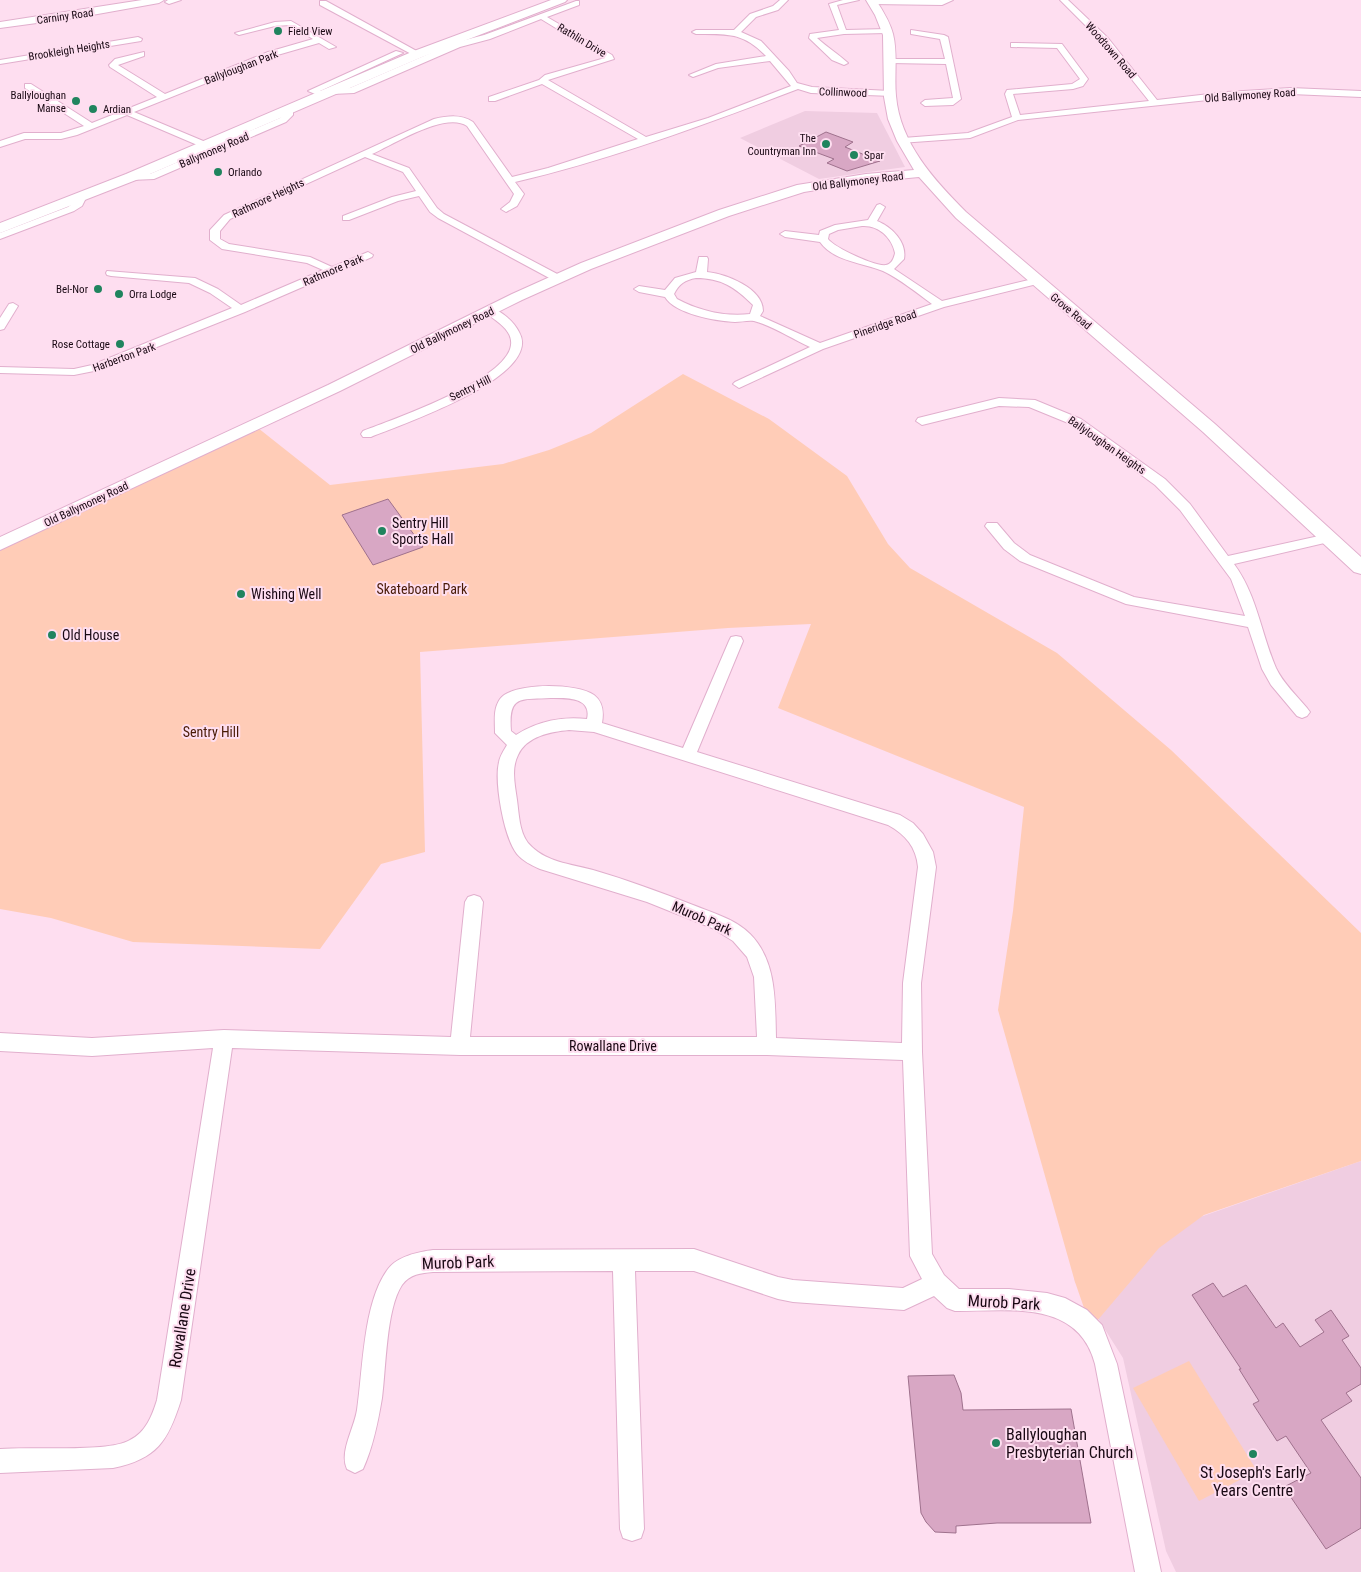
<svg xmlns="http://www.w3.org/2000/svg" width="1361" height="1572" font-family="'Roboto Condensed',sans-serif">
	<rect width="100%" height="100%" fill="#fedef0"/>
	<g fill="#f0cde1">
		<path d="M 805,111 L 877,113 L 905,167 L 819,179 L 740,138 Z"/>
		<path d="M 1361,1161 L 1361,1572 L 1176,1572 L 1166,1551 L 1123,1358 L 1075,1282 L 1071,1262 Z"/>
	</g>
	<g fill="#ffccb7">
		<path d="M 683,374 L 769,419 L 847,476 L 888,544 L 910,568 L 1057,653 L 1171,750 L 1361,933 L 1361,1161 L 1204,1215 L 1159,1248 L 1091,1328 L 1075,1282 L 998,1010 L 1013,911 L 1024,807 L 778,708 L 811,624 L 728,628 L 420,652 L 425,852 L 381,864 L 320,949 L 133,942 L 51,918 L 0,909 L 0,547 L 258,428 L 330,485 L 503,464 L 549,450 L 591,433 Z"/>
		<path d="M 1189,1361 L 1257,1471 L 1199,1501 L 1133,1388 Z"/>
	</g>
	<g fill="#d8a7c4" stroke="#9f718d">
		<path d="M 826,132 L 853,142 L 845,147 L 880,161 L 847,171 L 827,163 L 834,159 L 799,146 Z"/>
		<path d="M 388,499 L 423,547 L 373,565 L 342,515 Z"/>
		<path d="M 1213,1283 L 1223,1297 L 1246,1285 L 1276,1328 L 1283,1323 L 1300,1347 L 1324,1332 L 1315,1320 L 1331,1310 L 1349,1336 L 1342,1340 L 1361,1368 L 1361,1384 L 1346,1393 L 1352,1401 L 1321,1420 L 1361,1478 L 1361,1528 L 1326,1549 L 1284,1487 L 1311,1473 L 1286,1436 L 1277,1441 L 1253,1404 L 1259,1401 L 1239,1369 L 1241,1369 L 1192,1295 Z"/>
		<path d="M 954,1375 L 961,1393 L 963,1410 L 1071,1409 L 1091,1523 L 997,1523 L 956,1526 L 956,1533 L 935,1532 L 926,1522 L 921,1513 L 908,1376 Z"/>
	</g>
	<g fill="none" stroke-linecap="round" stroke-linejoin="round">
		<defs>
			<g id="street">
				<path d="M 168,0 L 181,0 L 169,4 L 165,2 Z"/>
				<path d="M 780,0 L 788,0 L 778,10 L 756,17 L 741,32 L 761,41 L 789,71 L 797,83 L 812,87 L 890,91 L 893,92 L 893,96 L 811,93 L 798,89 C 706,124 612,159 515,182 L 524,194 L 517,206 L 506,212 L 501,209 L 510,202 L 514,194 L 467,126 C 446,111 394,144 372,154 L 409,168 L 437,208 L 444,214 L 561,276 L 562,278 L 561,280 L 553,280 L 438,218 L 430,212 L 419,196 L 398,201 L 349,220 L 343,220 L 343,216 L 392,197 L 416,191 L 403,172 L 365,157 L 230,219 L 220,231 L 220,239 L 229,244 L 310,257 L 332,267 L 368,252 L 373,255 L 372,257 L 245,312 L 99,370 L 74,375 L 0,373 L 0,367 L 74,369 L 92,365 L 232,308 L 210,293 L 189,283 L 111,276 L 107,275 L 106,273 L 107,271 L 195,278 L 218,289 L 241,305 L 323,270 L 307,263 L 222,249 L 210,240 L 210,230 L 224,215 L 434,119 C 448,116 461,114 473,122 L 512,177 L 548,168 L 638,139 L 542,84 L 495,101 L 489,101 L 489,97 L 539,80 L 545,75 L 605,58 L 541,19 L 490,39 L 460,47 L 354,93 L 332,94 L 329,93 L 329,89 L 350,88 L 454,43 L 484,35 L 576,1 L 579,1 L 579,5 L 547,17 L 612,55 L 614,59 L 548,80 L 646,137 L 708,118 L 791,86 L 770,61 L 718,68 L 693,77 L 689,75 L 716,64 L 766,56 C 743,32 727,34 696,34 L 692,32 L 696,30 L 734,30 L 750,14 L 773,6 Z"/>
				<path d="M 843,0 L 859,0 L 837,5 L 846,30 L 887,29 L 891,31 L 887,33 L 844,34 L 817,38 C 827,47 838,54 848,63 L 844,65 L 832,60 L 809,38 L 810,34 L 839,30 L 829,4 Z"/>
				<path d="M 871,0 L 953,0 L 942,5 L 872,4 L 868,2 Z"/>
				<path d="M 1060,0 L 1068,0 L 1108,38 L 1157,100 L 1227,92 L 1291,88 L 1361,91 L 1361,97 L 1291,94 L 1227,98 L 1018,120 L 970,138 L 900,143 L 898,141 L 903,138 L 968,133 L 1012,117 L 1005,94 L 1007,90 L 1072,84 L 1080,79 L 1057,48 L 1011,47 L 1011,43 L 1014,43 L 1062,44 L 1088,79 L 1083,86 L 1073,89 L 1013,94 L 1020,115 L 1149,101 L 1102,42 Z"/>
				<path d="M 320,1 L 326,1 L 422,54 L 415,56 L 320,5 Z"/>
				<path d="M 291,21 L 336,47 L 329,49 L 319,43 L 274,56 L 134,112 L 208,143 L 208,147 L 202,147 L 127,115 L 77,135 L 61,139 L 25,139 L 0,147 L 0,141 L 24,133 L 61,133 L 84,126 L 25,88 L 25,84 L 31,84 L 92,123 L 157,97 L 110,67 L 109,65 L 115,59 L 144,52 L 144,56 L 118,65 L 165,94 L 268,52 L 313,39 L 290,25 L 275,26 L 239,35 L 235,33 L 275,22 Z"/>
				<path d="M 911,30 L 944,35 L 948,37 L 961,99 L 953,105 L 925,106 L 921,103 L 925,100 L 953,98 L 946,64 L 890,63 L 886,61 L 890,59 L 945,59 L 940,39 L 911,34 Z"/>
				<path d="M 138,37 L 142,39 L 141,41 L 0,64 L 0,60 Z"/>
				<path d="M 396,51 L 403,53 L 320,91 L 326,92 L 326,96 L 320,96 L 308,91 Z"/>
				<path d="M 289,106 L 293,109 L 293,115 L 286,122 L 154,179 L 131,180 L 126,177 L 131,174 L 150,174 L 280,118 L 285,114 L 286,107 Z"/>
				<path d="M 82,193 L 87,196 L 82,206 L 74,211 L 0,239 L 0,233 L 68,207 L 75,202 L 79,194 Z"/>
				<path d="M 880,204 L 885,207 L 877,221 C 892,227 907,242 904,259 L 894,269 L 942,301 L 1037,278 L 1042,281 L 1041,283 L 944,307 L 823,349 L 739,388 L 733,384 L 735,382 L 810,347 C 792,339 773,326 754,321 C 748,320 741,322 735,322 C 716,321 675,314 665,297 L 639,292 L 634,289 L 639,286 L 665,290 L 675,278 L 696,272 L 699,257 L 707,257 L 708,259 L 707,272 C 726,274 763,288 763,311 L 760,316 L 820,343 L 932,304 C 917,293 900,279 883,271 C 863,263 833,261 820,242 L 785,237 L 780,234 L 785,231 L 819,235 L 820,231 L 835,225 L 868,220 L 877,205 ZM 862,226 C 879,225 892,238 895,253 C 894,258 892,264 886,265 C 875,267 834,247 828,239 L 829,234 L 838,230 ZM 696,278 C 721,278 735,287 753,305 L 750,314 C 726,317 699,311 677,299 L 674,294 C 679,284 685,280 696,278 Z"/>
				<path d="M 13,303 L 18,306 L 4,329 L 0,330 L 0,318 L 9,304 Z"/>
				<path d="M 490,308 C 501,310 514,322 519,332 C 545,376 400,425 371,437 L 363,437 L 361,434 L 363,431 C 394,419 507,380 511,345 C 513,330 496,321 486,313 L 485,311 L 486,309 Z"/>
				<path d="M 999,398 L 1035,400 L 1081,419 L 1165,479 L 1190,504 L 1228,556 L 1328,534 L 1333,535 L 1335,538 L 1333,541 L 1234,564 C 1257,595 1261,633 1276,668 C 1283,683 1297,696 1307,708 L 1310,712 L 1307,716 L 1302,718 L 1297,716 L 1271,685 L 1262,669 L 1248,627 L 1126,604 L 1020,561 L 1004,549 L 985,526 L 987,523 L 997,523 L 1014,543 L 1030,555 L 1134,597 L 1245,616 L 1231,579 L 1180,510 L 1155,485 L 1073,425 L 1029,407 L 999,406 L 922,425 L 916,421 L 918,418 Z"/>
				<path d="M 736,636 L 741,637 L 743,641 L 697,752 L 900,815 L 913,823 L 923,834 L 933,852 L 936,867 L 921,983 L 922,1052 L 932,1254 L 944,1275 L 959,1289 L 1009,1289 L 1047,1293 L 1065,1298 L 1087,1310 L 1102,1325 L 1117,1364 L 1161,1572 L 1135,1572 L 1095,1364 C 1078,1299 1008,1311 955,1311 L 947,1308 L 934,1296 L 904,1310 L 793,1302 L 778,1299 L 694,1271 L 635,1271 L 644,1529 L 641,1538 L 632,1541 L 623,1538 L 620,1529 L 613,1271 L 433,1272 C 421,1273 410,1274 402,1285 C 386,1309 386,1369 382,1398 C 378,1422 373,1447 363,1469 L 355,1473 L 347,1469 C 339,1452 354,1429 357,1410 C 363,1370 363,1302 388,1269 C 398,1256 418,1252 433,1250 L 694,1249 L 778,1277 L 793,1280 L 903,1288 L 922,1279 L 910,1256 L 903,1060 L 767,1055 L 460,1055 L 232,1048 L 181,1400 C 168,1441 157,1459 113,1468 L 0,1473 L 0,1449 C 30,1446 108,1453 130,1440 C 146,1432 152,1416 157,1400 L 213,1048 L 92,1056 L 0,1051 L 0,1033 L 92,1038 L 224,1030 L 451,1037 L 465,902 L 468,897 L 474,895 L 480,897 L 483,902 L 470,1037 L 757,1037 L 754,977 L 747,957 L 733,941 L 712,928 L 647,902 L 540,869 C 531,865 523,861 517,854 C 504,838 494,782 499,762 C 500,756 504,750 507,745 L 495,733 C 495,721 493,709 500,699 C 513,682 577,683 594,695 C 603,702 604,712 602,723 L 683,748 L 729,641 L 731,637 ZM 551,698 C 567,698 592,697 587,719 C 563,716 537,721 516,735 L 511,731 C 508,694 521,700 551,698 ZM 569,730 L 594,732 L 888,825 C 906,835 916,847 918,867 L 903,983 L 902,1043 L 776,1038 C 775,1002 777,961 750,934 C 735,919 713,913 693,905 C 660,892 627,880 593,870 C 571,864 544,862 528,843 C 519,831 519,814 517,800 C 515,785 511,769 518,755 C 527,736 550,732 569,730 Z"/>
			</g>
			<g id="secondary">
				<path d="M 142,0 L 164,0 L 159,3 L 81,17 L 0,28 L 0,22 Z"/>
				<path d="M 866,0 L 876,0 C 883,11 890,22 893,34 C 898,54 894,76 896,96 C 900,143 934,180 966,212 L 1215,424 L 1361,557 L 1361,574 L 1354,572 L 1203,432 L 956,218 L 919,177 L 866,182 L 804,192 L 729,216 L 591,269 L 522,300 L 340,391 L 0,550 L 0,537 L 328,385 L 512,294 L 581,263 L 719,210 L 797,185 L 866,174 L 914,170 L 897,141 L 888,119 L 884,97 L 883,35 L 875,15 Z"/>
			</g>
			<path id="primary" d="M 551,0 L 567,0 L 565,2 L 422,57 L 136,180 L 0,233 L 0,223 L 126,174 L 414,51 Z"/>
		</defs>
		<use href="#street" stroke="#e1afcd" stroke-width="2"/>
		<use href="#secondary" stroke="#e1afcd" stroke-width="2"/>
		<use href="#primary" stroke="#e1afcd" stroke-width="2"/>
		<use href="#street" fill="#fff" fill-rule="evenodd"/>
		<use href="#secondary" fill="#fff" fill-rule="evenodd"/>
		<use href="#primary" fill="#fff" fill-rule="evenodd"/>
	</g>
	<g fill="#20845e" stroke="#fedef0" stroke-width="2">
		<circle cx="278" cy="31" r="5"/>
		<circle cx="76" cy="101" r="5"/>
		<circle cx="93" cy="109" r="5"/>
		<circle cx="826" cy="144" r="5"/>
		<circle cx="854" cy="155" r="5"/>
		<circle cx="218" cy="172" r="5"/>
		<circle cx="98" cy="289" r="5"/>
		<circle cx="119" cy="294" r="5"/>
		<circle cx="120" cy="344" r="5"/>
		<circle cx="382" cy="531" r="5"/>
		<circle cx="241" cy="594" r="5"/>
		<circle cx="52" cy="635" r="5"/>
		<circle cx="996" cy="1443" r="5"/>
		<circle cx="1253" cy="1454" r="5"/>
	</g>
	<g text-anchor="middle" stroke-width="4" stroke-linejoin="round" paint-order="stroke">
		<g font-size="11" fill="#190813" stroke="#fedef0">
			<text transform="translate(65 16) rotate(-8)" y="4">Carniny Road</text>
			<text transform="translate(582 40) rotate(31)" y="4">Rathlin Drive</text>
			<text transform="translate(69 50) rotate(-9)" y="4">Brookleigh Heights</text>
			<text transform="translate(1111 50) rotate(49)" y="4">Woodtown Road</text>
			<text transform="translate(241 67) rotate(-21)" y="4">Ballyloughan Park</text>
			<text transform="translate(843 92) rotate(2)" y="4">Collinwood</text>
			<text transform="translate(1250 95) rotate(-4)" y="4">Old Ballymoney Road</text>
			<text transform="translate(214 150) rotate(-23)" y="4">Ballymoney Road</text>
			<text transform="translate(858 181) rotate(-7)" y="4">Old Ballymoney Road</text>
			<text transform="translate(268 198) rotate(-25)" y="4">Rathmore Heights</text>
			<text transform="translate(333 270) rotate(-23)" y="4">Rathmore Park</text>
			<text transform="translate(1071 311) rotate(40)" y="4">Grove Road</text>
			<text transform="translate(885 324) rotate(-19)" y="4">Pineridge Road</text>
			<text transform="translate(452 330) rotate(-26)" y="4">Old Ballymoney Road</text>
			<text transform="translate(124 357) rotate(-20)" y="4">Harberton Park</text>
			<text transform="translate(470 388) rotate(-26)" y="4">Sentry Hill</text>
			<text transform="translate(1107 445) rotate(35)" y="4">Ballyloughan Heights</text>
			<text transform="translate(86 504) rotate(-25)" y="4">Old Ballymoney Road</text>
		</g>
		<g font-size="11" fill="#190813" stroke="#fedef0" text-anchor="start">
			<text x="288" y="35">Field View</text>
			<text x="66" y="99" text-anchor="end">Ballyloughan<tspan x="66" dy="13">Manse</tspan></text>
			<text x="103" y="113">Ardian</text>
			<text x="816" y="142" text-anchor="end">The<tspan x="816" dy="13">Countryman Inn</tspan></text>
			<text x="864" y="159">Spar</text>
			<text x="228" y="176">Orlando</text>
			<text x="88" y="293" text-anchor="end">Bel-Nor</text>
			<text x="129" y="298">Orra Lodge</text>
			<text x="110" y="348" text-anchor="end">Rose Cottage</text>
		</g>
		<g font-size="14" fill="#190813" stroke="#fedef0" text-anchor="start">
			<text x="392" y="528">Sentry Hill<tspan x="392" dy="16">Sports Hall</tspan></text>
			<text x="251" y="599">Wishing Well</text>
			<text x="62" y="640">Old House</text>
		</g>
		<g font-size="14" fill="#481a05" stroke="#fedef0">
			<text x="422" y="594">Skateboard Park</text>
			<text x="211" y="737">Sentry Hill</text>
		</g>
		<g font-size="14" fill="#190813" stroke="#fedef0">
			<text transform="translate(702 918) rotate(24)" y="5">Murob Park</text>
			<text x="613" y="1051">Rowallane Drive</text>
		</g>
		<g font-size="16" fill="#190813" stroke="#fedef0">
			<text transform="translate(458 1262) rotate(-2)" y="6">Murob Park</text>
			<text transform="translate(1004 1302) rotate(3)" y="6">Murob Park</text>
			<text transform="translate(182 1318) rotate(-81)" y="6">Rowallane Drive</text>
		</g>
		<g font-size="16" fill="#190813" stroke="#fedef0" text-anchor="start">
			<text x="1006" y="1440">Ballyloughan<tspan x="1006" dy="18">Presbyterian Church</tspan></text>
			<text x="1253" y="1478" text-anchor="middle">St Joseph's Early<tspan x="1253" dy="18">Years Centre</tspan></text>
		</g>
	</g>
</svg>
